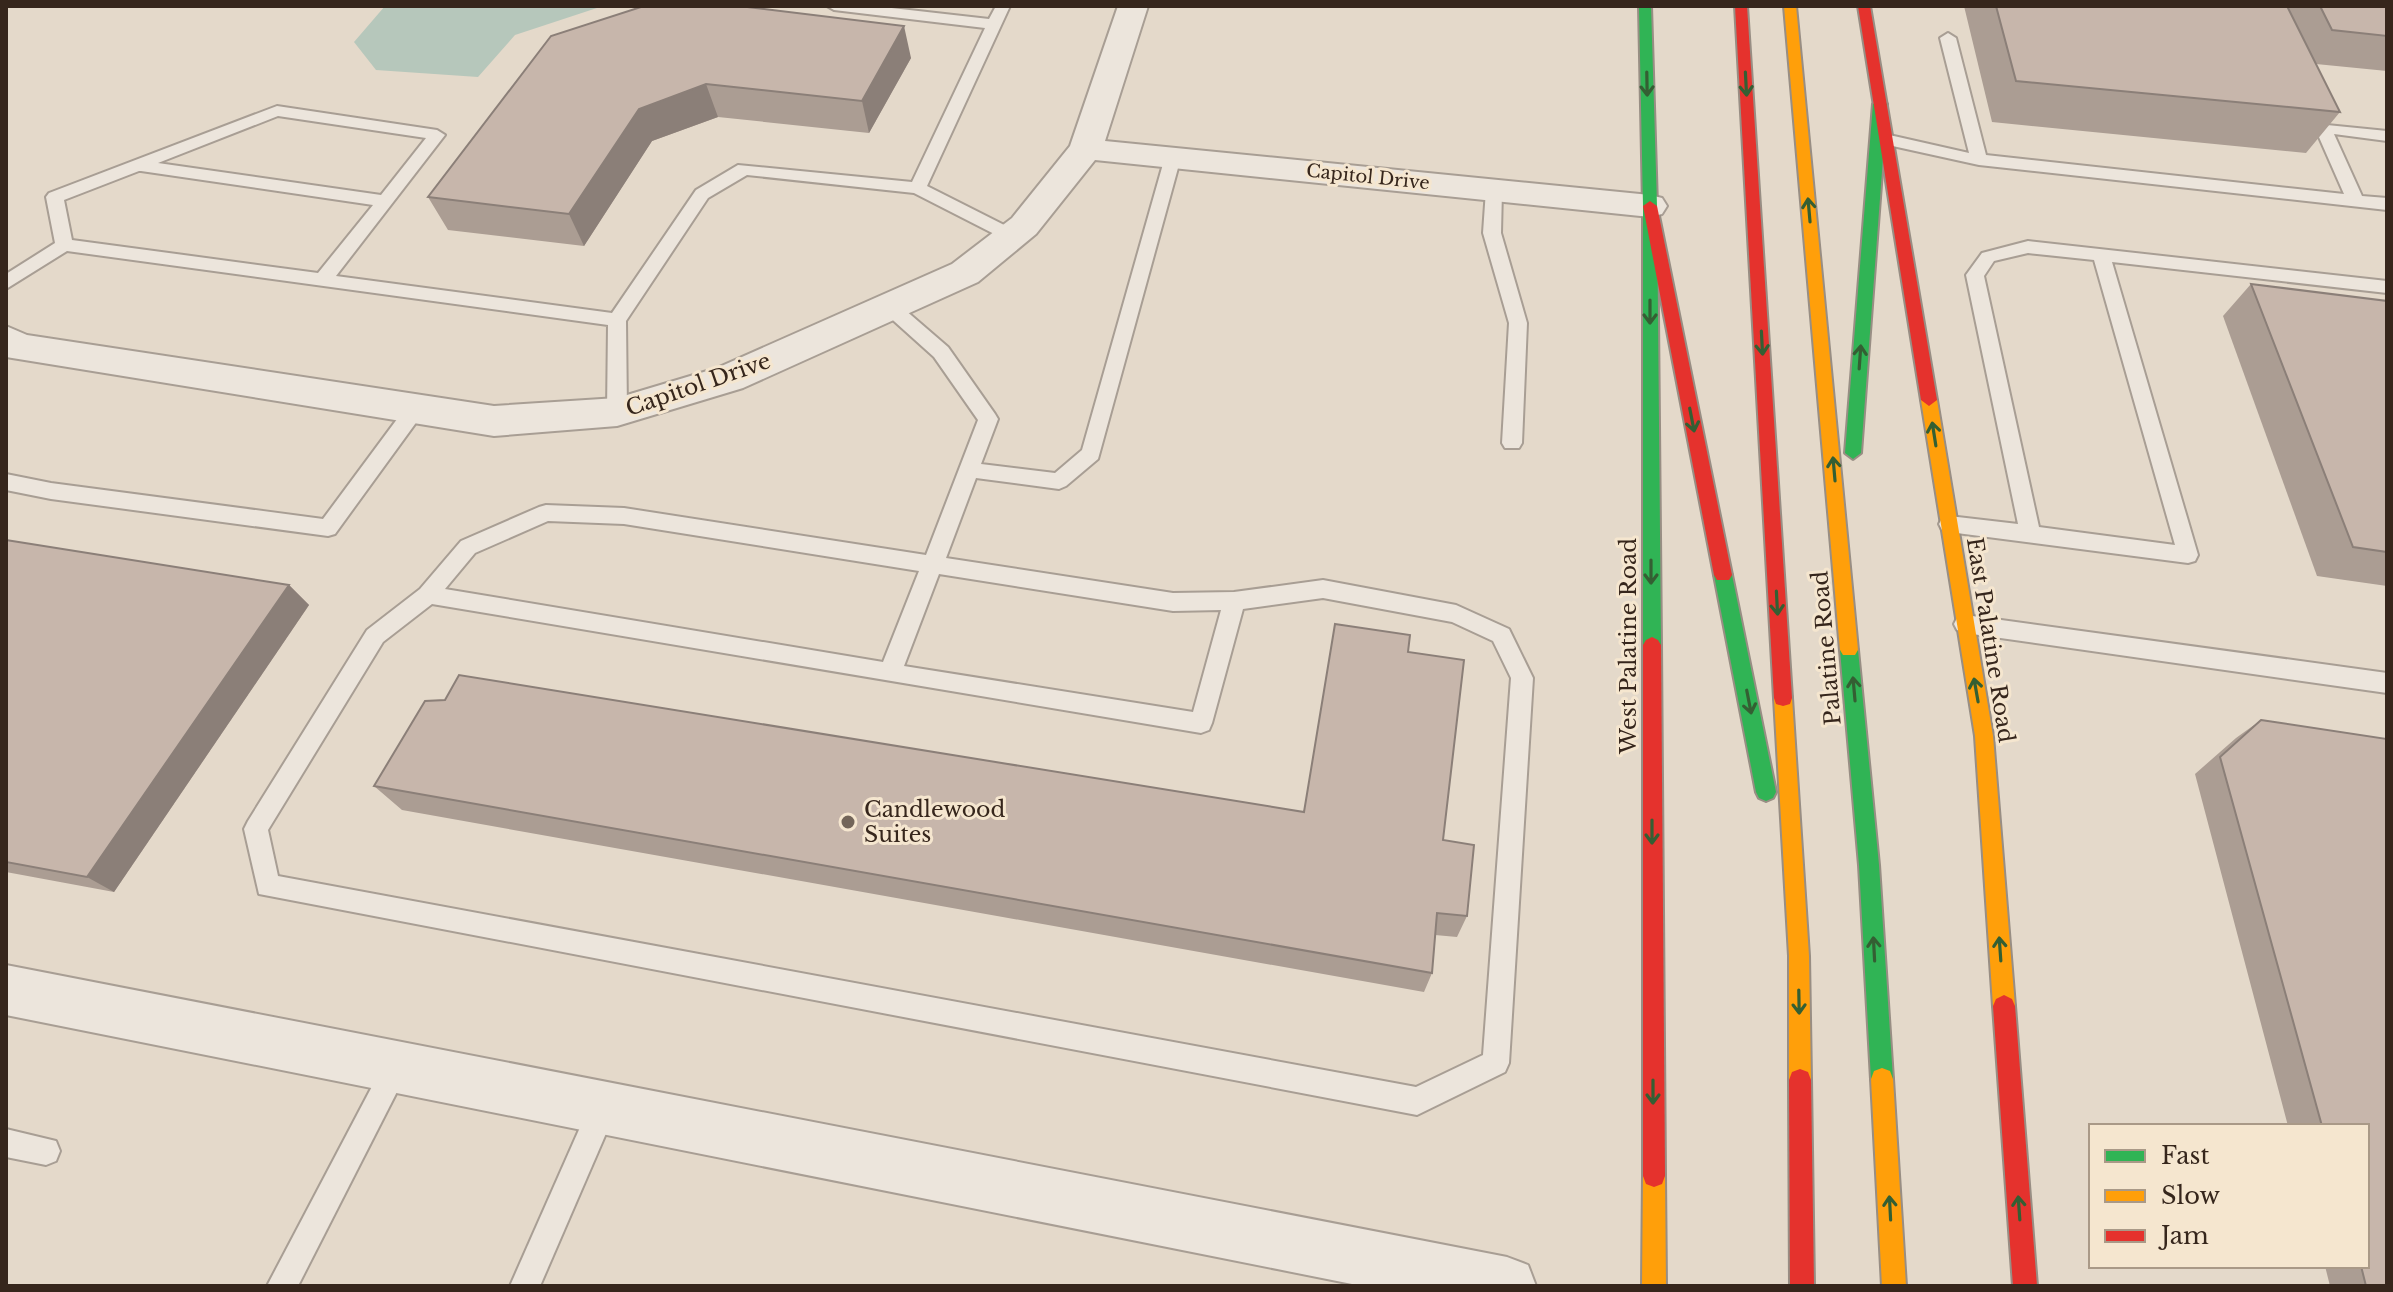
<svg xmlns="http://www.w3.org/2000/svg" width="2393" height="1292" font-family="'Libre Baskerville',serif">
	<rect width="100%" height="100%" fill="#e4d9ca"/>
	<path fill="#b6c7bb" d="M 385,6 L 603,6 L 515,35 L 478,77 L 376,70 L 354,42 Z"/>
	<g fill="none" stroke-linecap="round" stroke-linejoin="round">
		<defs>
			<g id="lane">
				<path d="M 827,6 L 874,6 L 989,19 L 996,6 L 1010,6 L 927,186 L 1018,232 L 1021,236 L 1018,240 L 1006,240 L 914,193 L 747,175 L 708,198 L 626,321 L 627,412 L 624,417 L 617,419 L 607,412 L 608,325 L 67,251 L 6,289 L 6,274 L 55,243 L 46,197 L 49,193 L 277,106 L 437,130 L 445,135 L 336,276 L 612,313 L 696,190 L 738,165 L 912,182 L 985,28 L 834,10 ZM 278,116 L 426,138 L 381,195 L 158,163 ZM 139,171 L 141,171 L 373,205 L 318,273 L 72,240 L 64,200 Z"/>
				<path d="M 1948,33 L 1956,38 L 1986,155 L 2344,194 L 2315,128 L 2317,124 L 2387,131 L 2387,141 L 2334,134 L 2362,196 L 2387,198 L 2387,210 L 1979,165 L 1879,143 L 1877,139 L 1879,135 L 1885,134 L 1969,153 L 1940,38 Z"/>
				<path d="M 1173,152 L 1181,157 L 1098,459 L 1066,486 L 1059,489 L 976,478 L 946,558 L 1173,593 L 1234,592 L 1323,580 L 1456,605 L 1509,629 L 1533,678 L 1509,1063 L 1505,1072 L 1417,1115 L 259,894 L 244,829 L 248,821 L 367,630 L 420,589 L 461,541 L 539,507 L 546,505 L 624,508 L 926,555 L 978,420 L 934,357 L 885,313 L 882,308 L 885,303 L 897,303 L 948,347 L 995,414 L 998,419 L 981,464 L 1055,473 L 1082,450 L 1165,157 ZM 548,521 L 624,524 L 919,571 L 883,662 L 445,589 L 475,553 ZM 939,574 L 1173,611 L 1221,610 L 1193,712 L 904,666 ZM 1323,598 L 1452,622 L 1493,641 L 1511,678 L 1483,1055 L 1416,1087 L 278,876 L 268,830 L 383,642 L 432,604 L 1201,733 L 1209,730 L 1212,723 L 1243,609 Z"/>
				<path d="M 1494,185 L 1502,190 L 1501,233 L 1527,323 L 1522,443 L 1519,448 L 1505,448 L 1502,443 L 1509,323 L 1483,233 L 1486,190 Z"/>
				<path d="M 2028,241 L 2387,281 L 2387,293 L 2112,262 L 2198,555 L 2195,561 L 2188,563 L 1949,532 L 1942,530 L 1939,524 L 1942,518 L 1949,516 L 2018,524 L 1966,275 L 1982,253 ZM 2028,253 L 2094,260 L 2175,545 L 2039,527 L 1984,276 L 1994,261 Z"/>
				<path d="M 416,401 L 423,403 L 426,408 L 423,413 L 335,534 L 328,536 L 51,499 L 6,490 L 6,474 L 51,483 L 323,519 L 409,403 Z"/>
				<path d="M 1965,615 L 2387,673 L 2387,693 L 1965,633 L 1957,630 L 1954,624 L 1957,618 Z"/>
				<path d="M 396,1054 L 405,1058 L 409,1067 L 405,1076 L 298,1286 L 267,1286 L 387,1058 Z"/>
				<path d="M 603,1094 L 613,1098 L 617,1108 L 540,1286 L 510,1286 L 593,1098 Z"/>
				<path d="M 6,1129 L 56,1141 L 60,1151 L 56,1161 L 46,1165 L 6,1157 Z"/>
			</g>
			<g id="street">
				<path d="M 1118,6 L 1148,6 L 1105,141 L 1650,195 L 1662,198 L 1667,206 L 1662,214 L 1650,217 L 1095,160 L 1036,234 L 978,282 L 743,388 L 617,426 L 494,436 L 6,357 L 6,326 L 27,335 L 494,406 L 617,398 L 717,368 L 952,264 L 1012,218 L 1070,146 Z"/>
				<path d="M 6,965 L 1507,1257 L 1528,1265 L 1536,1286 L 1362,1286 L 6,1015 Z"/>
			</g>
			<g id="fast">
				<path d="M 1639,6 L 1651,6 L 1657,206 L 1661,645 L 1658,650 L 1646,650 L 1643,645 L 1643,206 Z"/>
				<path d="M 1880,100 L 1887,104 L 1861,453 L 1853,459 L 1845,453 L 1873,104 Z"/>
				<path d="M 1723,568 L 1729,570 L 1732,575 L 1776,792 L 1773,798 L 1766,801 L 1759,798 L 1756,792 L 1714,575 L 1717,570 Z"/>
				<path d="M 1849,642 L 1855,645 L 1858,650 L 1879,865 L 1893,1079 L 1890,1087 L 1882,1090 L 1874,1087 L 1871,1079 L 1859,865 L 1840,650 L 1843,645 Z"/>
			</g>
			<g id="slow">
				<path d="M 1784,6 L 1796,6 L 1858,650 L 1855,655 L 1843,655 L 1840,650 Z"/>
				<path d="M 1929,394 L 1937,400 L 1993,736 L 2015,1006 L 2012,1013 L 2004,1017 L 1996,1013 L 1993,1006 L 1975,736 L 1921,400 Z"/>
				<path d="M 1783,690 L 1790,692 L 1792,698 L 1809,956 L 1811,1080 L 1808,1088 L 1800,1091 L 1792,1088 L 1789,1080 L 1789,956 L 1774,698 L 1776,692 Z"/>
				<path d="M 1882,1068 L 1890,1071 L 1893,1079 L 1906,1286 L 1882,1286 L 1871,1079 L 1874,1071 Z"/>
				<path d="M 1654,1165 L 1662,1168 L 1665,1176 L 1666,1286 L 1642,1286 L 1643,1176 L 1646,1168 Z"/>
			</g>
			<g id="jam">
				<path d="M 1735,6 L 1747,6 L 1792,698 L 1790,704 L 1783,706 L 1776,704 L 1774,698 Z"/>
				<path d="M 1858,6 L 1870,6 L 1937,400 L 1929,406 L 1921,400 Z"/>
				<path d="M 1650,201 L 1657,206 L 1732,575 L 1729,580 L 1717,580 L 1714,575 L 1643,206 Z"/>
				<path d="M 1652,637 L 1658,640 L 1661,645 L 1665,1176 L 1662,1184 L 1654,1187 L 1646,1184 L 1643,1176 L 1643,645 L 1646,640 Z"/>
				<path d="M 2004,995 L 2012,999 L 2015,1006 L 2037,1286 L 2013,1286 L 1993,1006 L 1996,999 Z"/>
				<path d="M 1800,1069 L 1808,1072 L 1811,1080 L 1814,1286 L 1790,1286 L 1789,1080 L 1792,1072 Z"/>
			</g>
		</defs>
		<use href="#lane" stroke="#a89e94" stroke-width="4"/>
		<use href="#street" stroke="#a89e94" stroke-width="4"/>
		<use href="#fast" stroke="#988e84" stroke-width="4"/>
		<use href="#slow" stroke="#988e84" stroke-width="4"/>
		<use href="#jam" stroke="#988e84" stroke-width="4"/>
		<use href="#lane" fill="#ece5dc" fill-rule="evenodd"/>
		<use href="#street" fill="#ece5dc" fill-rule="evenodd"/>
		<use href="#fast" fill="#30b455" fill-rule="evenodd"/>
		<use href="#slow" fill="#ff9f0a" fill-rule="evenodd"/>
		<use href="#jam" fill="#e5322d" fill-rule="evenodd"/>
	</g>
	<g fill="#ab9d93">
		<path d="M 644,6 L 911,58 L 869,133 L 718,117 L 652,141 L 584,246 L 448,230 L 428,197 Z"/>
		<path d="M 1964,6 L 2387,6 L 2387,71 L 2316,64 L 2340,112 L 2306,153 L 1992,122 Z"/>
		<path d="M 2251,284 L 2387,301 L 2387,586 L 2317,576 L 2223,316 Z"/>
		<path d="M 6,540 L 289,585 L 309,605 L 114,892 L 6,872 Z"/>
		<path d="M 1408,652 L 1443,840 L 1467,916 L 1457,937 L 1435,935 L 1432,973 L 1424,992 L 402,810 L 374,786 L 1304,812 Z"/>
		<path d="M 2261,720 L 2387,739 L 2387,1286 L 2330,1286 L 2325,1266 L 2367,1266 L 2367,1126 L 2288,1126 L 2195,774 L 2236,738 Z"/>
	</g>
	<g fill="#8b7f78">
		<path d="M 904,26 L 911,58 L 869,133 L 862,101 Z"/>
		<path d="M 706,84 L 718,117 L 652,141 L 584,246 L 569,214 L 639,109 Z"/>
		<path d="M 289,585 L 309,605 L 114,892 L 87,877 Z"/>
	</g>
	<g fill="#c7b6ab" stroke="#8b7f78" stroke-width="2">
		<path d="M 644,6 L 739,6 L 904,26 L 862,101 L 706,84 L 639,109 L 569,214 L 428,197 L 551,36 Z"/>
		<path d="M 1996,6 L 2287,6 L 2340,112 L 2016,81 Z"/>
		<path d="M 2320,6 L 2387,6 L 2387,36 L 2332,30 Z"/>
		<path d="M 2251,284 L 2387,301 L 2387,552 L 2353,547 Z"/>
		<path d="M 6,540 L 289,585 L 87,877 L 6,862 Z"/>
		<path d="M 1335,624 L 1410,635 L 1408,652 L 1464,660 L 1443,840 L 1474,845 L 1467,916 L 1437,913 L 1432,973 L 374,786 L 425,701 L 445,700 L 459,675 L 1304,812 Z"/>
		<path d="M 2261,720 L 2387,739 L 2387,1286 L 2366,1286 L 2361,1266 L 2367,1266 L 2367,1126 L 2322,1126 L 2220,757 Z"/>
	</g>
	<defs><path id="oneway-shaft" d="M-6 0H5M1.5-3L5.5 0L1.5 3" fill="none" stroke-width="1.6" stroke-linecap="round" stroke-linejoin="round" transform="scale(2)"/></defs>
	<g stroke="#345f33">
		<use href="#oneway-shaft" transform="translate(1647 84) rotate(89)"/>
		<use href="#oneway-shaft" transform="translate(1746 84) rotate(87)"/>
		<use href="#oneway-shaft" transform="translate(1809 210) rotate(-95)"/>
		<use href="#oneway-shaft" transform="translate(1650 312) rotate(90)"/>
		<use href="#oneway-shaft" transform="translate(1762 343) rotate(87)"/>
		<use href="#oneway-shaft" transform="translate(1860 357) rotate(-86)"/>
		<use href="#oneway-shaft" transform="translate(1692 420) rotate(79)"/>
		<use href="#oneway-shaft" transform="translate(1934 434) rotate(-99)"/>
		<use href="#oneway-shaft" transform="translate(1834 469) rotate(-95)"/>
		<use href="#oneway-shaft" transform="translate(1651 572) rotate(90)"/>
		<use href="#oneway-shaft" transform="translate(1777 603) rotate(87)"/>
		<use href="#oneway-shaft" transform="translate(1854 689) rotate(-95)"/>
		<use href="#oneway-shaft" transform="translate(1976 690) rotate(-100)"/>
		<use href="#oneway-shaft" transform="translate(1749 702) rotate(79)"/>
		<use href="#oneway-shaft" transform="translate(1652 832) rotate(90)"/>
		<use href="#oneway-shaft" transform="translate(1874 949) rotate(-93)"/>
		<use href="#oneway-shaft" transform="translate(2000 949) rotate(-94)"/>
		<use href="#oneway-shaft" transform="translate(1799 1002) rotate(89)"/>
		<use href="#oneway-shaft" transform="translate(1653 1092) rotate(90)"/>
		<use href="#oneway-shaft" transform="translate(1890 1208) rotate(-93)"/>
		<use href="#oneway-shaft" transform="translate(2019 1208) rotate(-94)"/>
	</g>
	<circle fill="#736559" stroke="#f5e6cf" stroke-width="3" cx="848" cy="822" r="8"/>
	<g text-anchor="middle" stroke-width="6" stroke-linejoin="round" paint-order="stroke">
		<g font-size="18" fill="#36261c" stroke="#f5e6cf">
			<text transform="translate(1368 177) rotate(6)" y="6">Capitol Drive</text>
		</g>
		<g font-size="22" fill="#36261c" stroke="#f5e6cf">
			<text transform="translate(698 384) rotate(-19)" y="8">Capitol Drive</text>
			<text transform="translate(1991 640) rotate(81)" y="8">East Palatine Road</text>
			<text transform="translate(1628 646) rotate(-90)" y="8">West Palatine Road</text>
			<text transform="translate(1826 648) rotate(-95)" y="8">Palatine Road</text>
		</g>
		<g font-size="22" fill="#36261c" stroke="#f5e6cf" text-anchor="start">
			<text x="864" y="817">Candlewood<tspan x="864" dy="25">Suites</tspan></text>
		</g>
	</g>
	<rect width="2393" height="1292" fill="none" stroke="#36261c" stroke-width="16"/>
	<rect x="2089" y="1124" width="280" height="144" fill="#f5e6cf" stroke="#a99987" stroke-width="2"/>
	<rect x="2105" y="1150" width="40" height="12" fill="#30b455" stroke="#a99987" stroke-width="2"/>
	<text x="2161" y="1164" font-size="24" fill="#36261c">Fast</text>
	<rect x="2105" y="1190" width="40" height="12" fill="#ff9f0a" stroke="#a99987" stroke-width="2"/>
	<text x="2161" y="1204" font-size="24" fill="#36261c">Slow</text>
	<rect x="2105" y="1230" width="40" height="12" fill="#e5322d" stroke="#a99987" stroke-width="2"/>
	<text x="2161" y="1244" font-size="24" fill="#36261c">Jam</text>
</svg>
